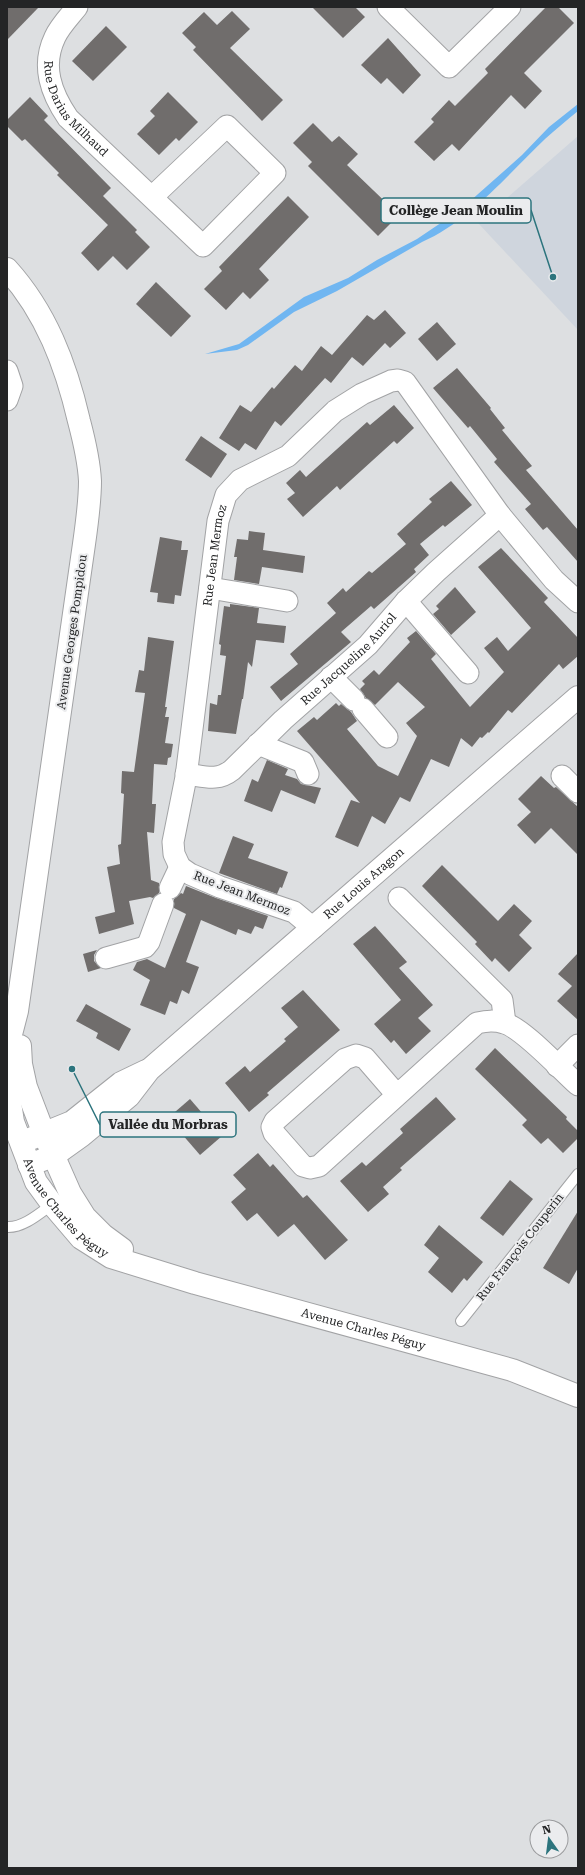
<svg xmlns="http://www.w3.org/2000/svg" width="585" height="1875" font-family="'Roboto Serif',serif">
	<rect width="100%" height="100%" fill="#dddfe1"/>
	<path fill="#cfd5dd" d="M 578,136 L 578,330 L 478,223 Z"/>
	<path fill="#70b6f1" d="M 578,104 L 578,111 C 567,120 556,129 545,139 C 507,175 471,220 422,242 L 337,291 L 294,312 L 248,345 L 237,350 L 205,354 L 239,344 L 304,297 L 348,278 L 377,260 L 417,239 L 460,210 L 522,155 L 549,127 Z"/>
	<g fill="#706d6c">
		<path d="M 7,7 L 39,7 L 7,40 Z"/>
		<path d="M 312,7 L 355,7 L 365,17 L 343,38 Z"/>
		<path d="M 546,7 L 558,7 L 574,23 L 524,73 L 542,91 L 525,109 L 511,95 L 459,151 L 452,144 L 434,161 L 414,142 L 434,122 L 431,119 L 449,100 L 455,106 L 488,73 L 485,69 Z"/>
		<path d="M 232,11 L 250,29 L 230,48 L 283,100 L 262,121 L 193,50 L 196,47 L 182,33 L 204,12 L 217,25 Z"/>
		<path d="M 106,26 L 127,47 L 93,81 L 72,61 Z"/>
		<path d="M 388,38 L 421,75 L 403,94 L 387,78 L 381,84 L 361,65 Z"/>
		<path d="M 168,92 L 198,122 L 179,141 L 176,138 L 159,155 L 137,134 L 155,116 L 150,111 Z"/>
		<path d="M 30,97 L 48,116 L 44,120 L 111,188 L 103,196 L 137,230 L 135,232 L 150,247 L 127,270 L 113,256 L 98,271 L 81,253 L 108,225 L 57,175 L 59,173 L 25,139 L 22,141 L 7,126 L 7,120 Z"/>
		<path d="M 313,123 L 332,142 L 339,136 L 358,154 L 347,165 L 399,215 L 378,236 L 308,166 L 312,162 L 293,143 Z"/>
		<path d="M 288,196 L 309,217 L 259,269 L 269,280 L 250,299 L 243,292 L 226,310 L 204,289 L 222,271 L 219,267 Z"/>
		<path d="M 156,282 L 191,316 L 171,337 L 136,304 Z"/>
		<path d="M 385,310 L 406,333 L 390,348 L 385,343 L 363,366 L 352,357 L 331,383 L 325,378 L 281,426 L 275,421 L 256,450 L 245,443 L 239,451 L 219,438 L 240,405 L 251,412 L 272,387 L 274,389 L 295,365 L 302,371 L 321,346 L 332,355 L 367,315 L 374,320 Z"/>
		<path d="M 437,322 L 456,344 L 437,361 L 418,339 Z"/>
		<path d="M 457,368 L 491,408 L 490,409 L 505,428 L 502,430 L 532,466 L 526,470 L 578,530 L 578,562 L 547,527 L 543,530 L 525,509 L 531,504 L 494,462 L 497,459 L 470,426 L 468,428 L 433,388 Z"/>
		<path d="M 394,405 L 414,428 L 397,444 L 394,441 L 340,490 L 337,486 L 303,517 L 287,499 L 295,493 L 286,483 L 300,470 L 306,477 L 367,422 L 370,425 Z"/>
		<path d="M 201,436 L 227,454 L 211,478 L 185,460 Z"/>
		<path d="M 451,481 L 472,505 L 445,527 L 443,525 L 420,544 L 429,555 L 414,569 L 416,572 L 374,609 L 371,606 L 341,632 L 351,642 L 281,701 L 270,687 L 298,664 L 290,654 L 336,613 L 327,603 L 343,588 L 346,592 L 369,571 L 372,573 L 406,544 L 397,534 L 432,502 L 429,499 Z"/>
		<path d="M 249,531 L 265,533 L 263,550 L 305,556 L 303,573 L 262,567 L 259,584 L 234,580 L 237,557 L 234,557 L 237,539 L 248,540 Z"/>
		<path d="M 160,537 L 182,541 L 181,550 L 188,550 L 181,596 L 175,595 L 174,604 L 157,602 L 158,593 L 150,592 Z"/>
		<path d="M 501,548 L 548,598 L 544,602 L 578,638 L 578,656 L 563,669 L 559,664 L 512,713 L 508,710 L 489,733 L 488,732 L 482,738 L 480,737 L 472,747 L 461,738 L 449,767 L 431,759 L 410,802 L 400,797 L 385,824 L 372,816 L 358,847 L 335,837 L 351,800 L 360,803 L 297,731 L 314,717 L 317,720 L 336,703 L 339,706 L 341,704 L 351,712 L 357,721 L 347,729 L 378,766 L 398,776 L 417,736 L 406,723 L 425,707 L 398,682 L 375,705 L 366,698 L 360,689 L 365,684 L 362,681 L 374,670 L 379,675 L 410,642 L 407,638 L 416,631 L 436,654 L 431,659 L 470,707 L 504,672 L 484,648 L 497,637 L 508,651 L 531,628 L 478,567 Z"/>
		<path d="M 455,587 L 476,612 L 451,635 L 433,614 L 439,609 L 436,606 Z"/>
		<path d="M 230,604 L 259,608 L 257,623 L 286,626 L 284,643 L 256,640 L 252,667 L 248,662 L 243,699 L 242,699 L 236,734 L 208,731 L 210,703 L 217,705 L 218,695 L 221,695 L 226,656 L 220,655 L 221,645 L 219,644 L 224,606 L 230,607 Z"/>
		<path d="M 148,637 L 174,641 L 165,707 L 167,707 L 165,717 L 169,717 L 165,743 L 173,744 L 171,757 L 168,758 L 167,765 L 154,764 L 152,804 L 156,804 L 154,833 L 147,832 L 151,880 L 159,883 L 159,893 L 153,898 L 150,897 L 129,901 L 134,924 L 99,934 L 95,917 L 115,912 L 107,867 L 120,864 L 118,845 L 121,844 L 124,794 L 121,793 L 122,771 L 134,772 L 145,693 L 135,692 L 139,670 L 144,671 Z"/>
		<path d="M 267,760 L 288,769 L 285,775 L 297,779 L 301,784 L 321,788 L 315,804 L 281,790 L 272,812 L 244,801 L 252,779 L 258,782 Z"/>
		<path d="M 541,776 L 554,788 L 556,787 L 578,807 L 578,855 L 551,828 L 535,844 L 517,825 L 531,812 L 518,799 Z"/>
		<path d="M 233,836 L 254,844 L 248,858 L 288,872 L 282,888 L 280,887 L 277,894 L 219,873 Z"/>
		<path d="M 442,865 L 498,921 L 514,904 L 532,921 L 519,935 L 532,948 L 509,972 L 495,958 L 492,962 L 475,944 L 477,942 L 422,886 Z"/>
		<path d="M 186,886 L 216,898 L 268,916 L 263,929 L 255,926 L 251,934 L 238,929 L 236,935 L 201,920 L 186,962 L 199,967 L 189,994 L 182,990 L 177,1004 L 170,1001 L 165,1015 L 140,1005 L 150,980 L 133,970 L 137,962 L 147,959 L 165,968 L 186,914 L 174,908 L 174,899 L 181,893 L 183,894 Z"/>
		<path d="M 375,926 L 407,962 L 399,968 L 433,1005 L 418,1018 L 431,1031 L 406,1054 L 394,1040 L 391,1043 L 374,1024 L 401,1000 L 353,944 Z"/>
		<path d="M 97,950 L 94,955 L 94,961 L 101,968 L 88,972 L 83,954 Z"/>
		<path d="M 578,953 L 578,1020 L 557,1001 L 572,986 L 558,974 Z"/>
		<path d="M 303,990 L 340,1030 L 267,1093 L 269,1095 L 249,1112 L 225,1083 L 245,1066 L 250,1072 L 286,1041 L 284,1039 L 298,1027 L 281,1008 Z"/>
		<path d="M 86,1004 L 131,1029 L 119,1051 L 96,1038 L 98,1033 L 76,1021 Z"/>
		<path d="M 495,1048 L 567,1117 L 566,1119 L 578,1131 L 578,1138 L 563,1153 L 548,1138 L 541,1144 L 522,1125 L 527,1120 L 475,1069 Z"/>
		<path d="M 436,1097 L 456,1119 L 400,1168 L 402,1170 L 383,1187 L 389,1194 L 368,1212 L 340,1181 L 362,1162 L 366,1166 L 403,1133 L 400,1129 Z"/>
		<path d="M 190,1099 L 222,1136 L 200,1155 L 168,1118 Z"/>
		<path d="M 258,1153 L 270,1167 L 273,1164 L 303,1198 L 307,1195 L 348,1240 L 325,1260 L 294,1224 L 278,1237 L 257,1213 L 247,1221 L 231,1202 L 246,1189 L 233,1175 Z"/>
		<path d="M 510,1180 L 533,1199 L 503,1236 L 480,1218 Z"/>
		<path d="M 578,1211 L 578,1268 L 569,1284 L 543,1268 Z"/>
		<path d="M 439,1225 L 483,1262 L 467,1281 L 464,1278 L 452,1293 L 428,1272 L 439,1258 L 424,1245 Z"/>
	</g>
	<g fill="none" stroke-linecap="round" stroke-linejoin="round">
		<defs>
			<g id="lane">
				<path d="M 7,1227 C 24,1228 41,1212 54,1203"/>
				<path d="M 461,1321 L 578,1174"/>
			</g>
			<g id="street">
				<path id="s1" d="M 77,7 C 70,16 60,26 55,37 C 41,66 51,93 68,118 L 203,246 L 275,173 L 227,126 L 152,197"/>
				<path d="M 388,7 L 449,67 L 510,7"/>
				<path d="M 7,371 L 12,386 L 7,400"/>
				<path d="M 210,588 L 287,601"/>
				<path d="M 406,601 L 468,673"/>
				<path d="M 331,677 L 354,700"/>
				<path d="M 363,709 L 387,737"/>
				<path d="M 258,744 L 303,762 L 308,774"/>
				<path id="s2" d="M 186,774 C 204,776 217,782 232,770 L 283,720 L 368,645 L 406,601 L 436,572 L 500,515"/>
				<path d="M 562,776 L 578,792"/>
				<path d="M 170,888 L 180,867"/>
				<path d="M 399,898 L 502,1000 L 505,1023"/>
				<path id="s3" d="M 313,928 L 294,912 L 220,887 L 190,874 L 180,867 L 174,854 L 173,842 L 186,777 L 218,521 L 226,495 L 240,480 L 288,456 L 335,411 L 362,394 L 391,381 L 398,380 L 405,382 L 500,515 L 554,580 L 578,602"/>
				<path d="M 106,958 L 145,947 L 149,942 L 163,904"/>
				<path d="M 557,1066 L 578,1045"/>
				<path d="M 397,1095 L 365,1058 L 356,1055 L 345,1059 L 275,1121 L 272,1127 L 274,1133 L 303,1166 L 310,1168 L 319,1166 L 477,1023 C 487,1021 494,1020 504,1023 C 523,1028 561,1070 578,1085"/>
			</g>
			<g id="secondary">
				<path id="s4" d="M 7,269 C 46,312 66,365 79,421 C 84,440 89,461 90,481 C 90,502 87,523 84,544 L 17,1011 L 9,1042 L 8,1090 L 13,1122 L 36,1182 L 52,1204 L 81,1238 L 111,1257 L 195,1283 L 512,1370 L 578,1396"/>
				<path d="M 20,1046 L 21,1064 L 26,1087 L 44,1134 L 70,1193 L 85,1217 L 103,1235 L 122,1249"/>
				<path d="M 30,1139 L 72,1122 L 121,1083 L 146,1071"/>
				<path id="s5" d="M 29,1165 L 53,1156 L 81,1136 L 129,1096 L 149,1070 L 578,697"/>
			</g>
		</defs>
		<use href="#lane" stroke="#a2a3a5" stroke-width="12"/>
		<use href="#street" stroke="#a2a3a5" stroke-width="23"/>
		<use href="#secondary" stroke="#a2a3a5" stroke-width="24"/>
		<use href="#lane" stroke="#fff" stroke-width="10"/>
		<use href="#street" stroke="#fff" stroke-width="21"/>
		<use href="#secondary" stroke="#fff" stroke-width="22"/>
	</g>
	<g text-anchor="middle" stroke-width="4" stroke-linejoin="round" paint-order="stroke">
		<g font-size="12" fill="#242526" stroke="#ebecee">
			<text dy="4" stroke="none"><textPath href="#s1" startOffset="119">Rue Darius Milhaud</textPath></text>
			<text dy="4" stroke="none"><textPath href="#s3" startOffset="464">Rue Jean Mermoz</textPath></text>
			<text transform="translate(72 632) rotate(-82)" y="4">Avenue Georges Pompidou</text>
			<text dy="4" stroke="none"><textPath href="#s2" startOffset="209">Rue Jacqueline Auriol</textPath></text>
			<text dy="4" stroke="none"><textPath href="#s5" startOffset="440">Rue Louis Aragon</textPath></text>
			<text transform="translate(242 893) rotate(21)" y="4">Rue Jean Mermoz</text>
			<text dy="4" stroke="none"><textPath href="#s4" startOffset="982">Avenue Charles Péguy</textPath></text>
			<text transform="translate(520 1247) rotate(-52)" y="4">Rue François Couperin</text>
			<text dy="4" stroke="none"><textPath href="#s4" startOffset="1313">Avenue Charles Péguy</textPath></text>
		</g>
	</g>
	<path fill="none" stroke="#2c747d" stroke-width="1.5" d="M553 277L531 210M72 1069L100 1125"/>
	<g fill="#2c747d" stroke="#ebecee" stroke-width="1.5">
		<circle cx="553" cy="277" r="4"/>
		<circle cx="72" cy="1069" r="4"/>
	</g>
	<g fill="#ebecee" stroke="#2c747d" stroke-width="1.5">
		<rect x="381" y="198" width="150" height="25" rx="4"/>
		<rect x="100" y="1112" width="136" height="25" rx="4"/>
	</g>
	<g font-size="13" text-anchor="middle" font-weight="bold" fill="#242526">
		<text x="456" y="215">Collège Jean Moulin</text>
		<text x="168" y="1129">Vallée du Morbras</text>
	</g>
	<rect width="585" height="1875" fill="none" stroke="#242526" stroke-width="16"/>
	<g transform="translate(549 1839) rotate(346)"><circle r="19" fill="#ebecee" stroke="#9b9c9e"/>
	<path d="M0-3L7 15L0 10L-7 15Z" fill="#2c747d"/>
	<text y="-6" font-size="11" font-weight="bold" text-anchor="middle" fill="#242526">N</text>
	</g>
</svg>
